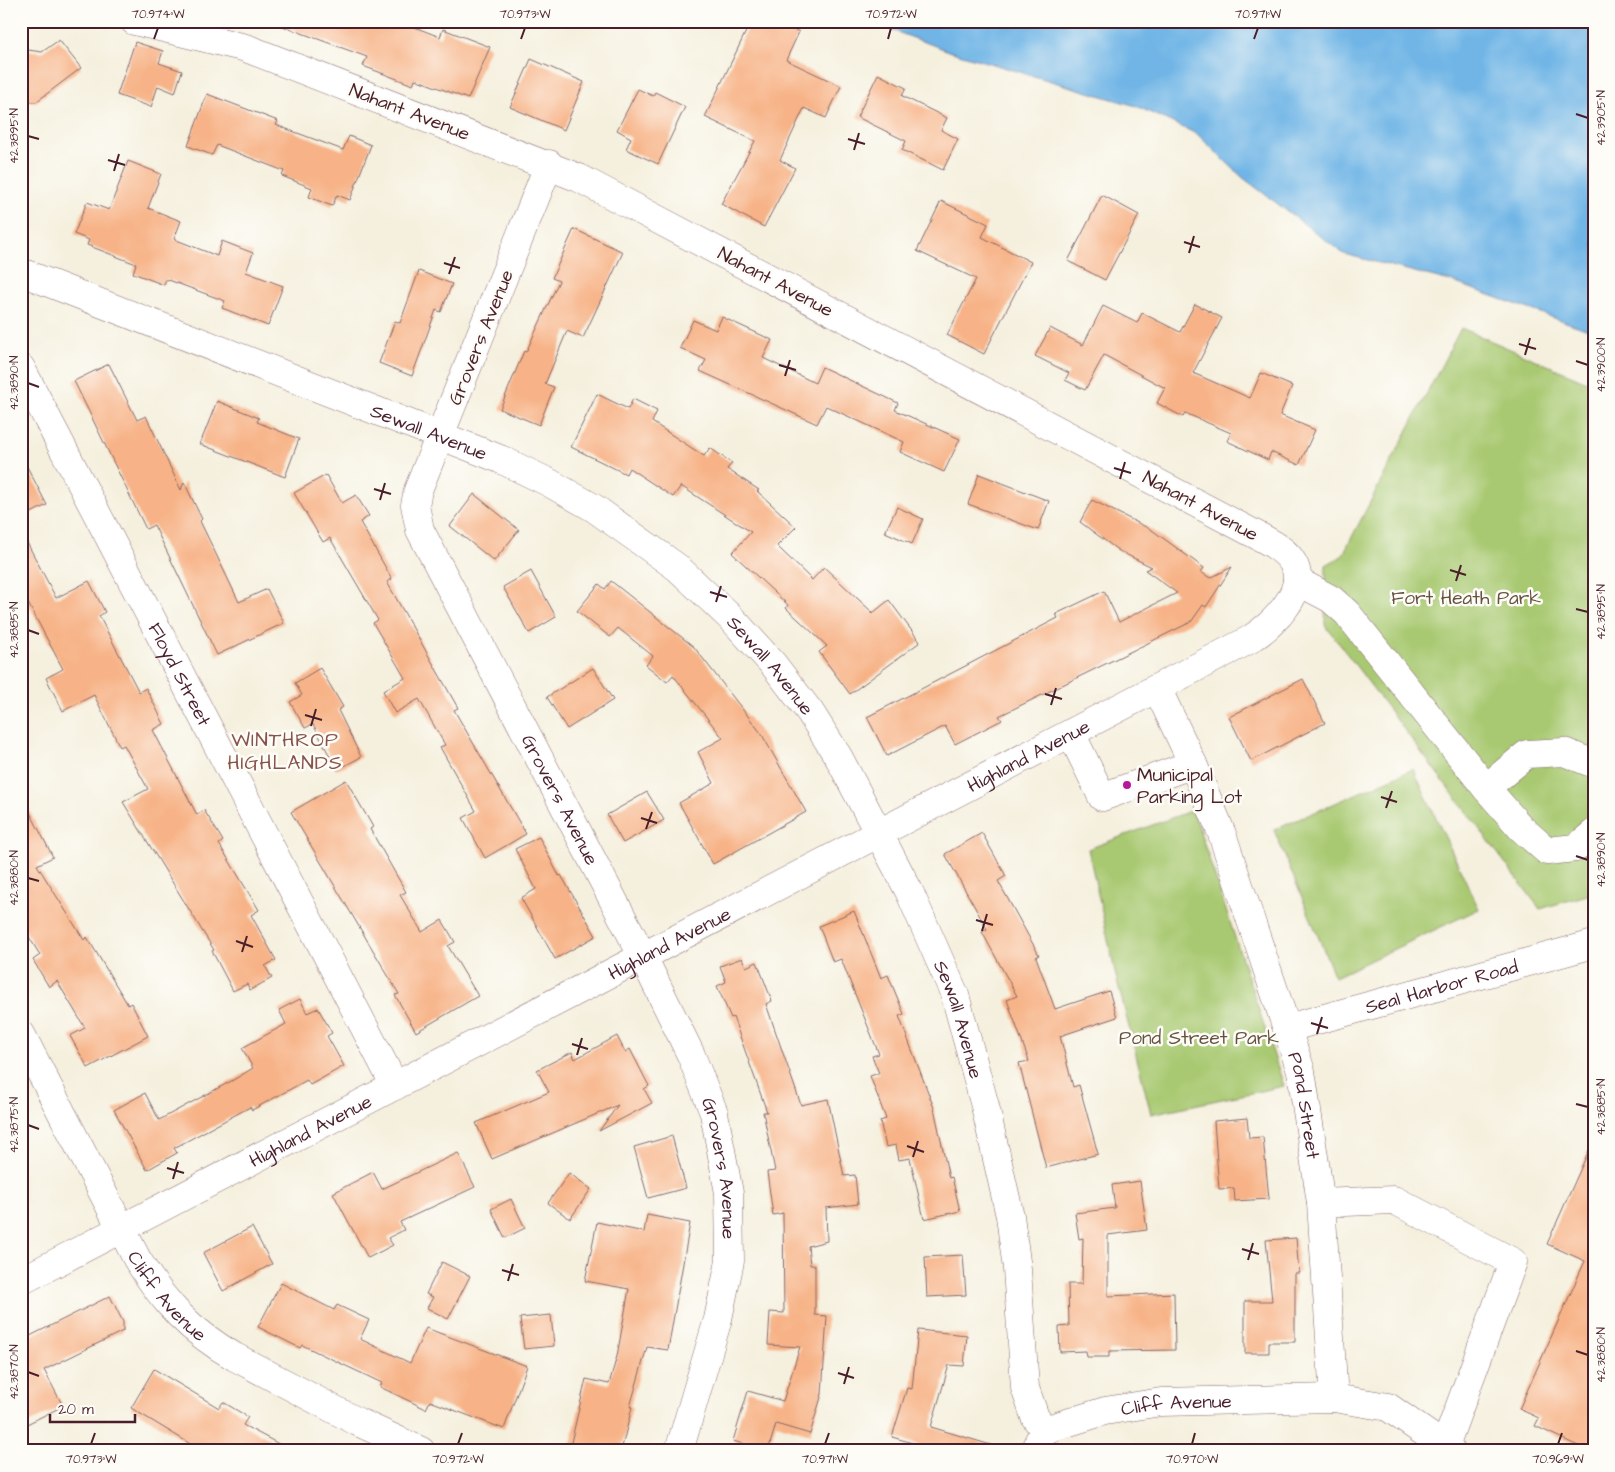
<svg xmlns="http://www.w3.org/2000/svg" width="1615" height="1472" font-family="'Architects Daughter',sans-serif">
	<rect width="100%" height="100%" fill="#fdfcf7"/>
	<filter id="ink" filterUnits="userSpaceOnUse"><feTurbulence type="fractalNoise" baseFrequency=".02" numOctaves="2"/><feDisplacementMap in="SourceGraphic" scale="10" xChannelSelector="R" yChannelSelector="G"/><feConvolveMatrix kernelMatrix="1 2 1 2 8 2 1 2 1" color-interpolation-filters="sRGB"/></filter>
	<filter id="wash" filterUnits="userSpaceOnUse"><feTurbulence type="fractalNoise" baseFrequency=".0096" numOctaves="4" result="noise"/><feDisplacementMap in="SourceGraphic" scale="20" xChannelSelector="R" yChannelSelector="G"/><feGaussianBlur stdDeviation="1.12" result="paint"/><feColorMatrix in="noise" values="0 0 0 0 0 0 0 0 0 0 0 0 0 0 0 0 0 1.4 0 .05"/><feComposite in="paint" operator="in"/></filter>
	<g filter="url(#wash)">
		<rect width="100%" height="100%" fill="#f5f0de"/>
		<g fill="#a8c971" stroke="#79744e">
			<path d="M 1461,328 L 1594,385 L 1594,893 L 1540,909 L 1325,625 L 1326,565 L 1342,556 Z"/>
			<path d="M 1413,769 L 1479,909 L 1335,977 L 1274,830 Z"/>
			<path d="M 1193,810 L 1284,1086 L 1151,1114 L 1116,976 L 1088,849 Z"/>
		</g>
		<path fill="#6fb5e6" stroke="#5c6a88" d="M 867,21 L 1594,21 L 1594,332 L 1450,281 L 1344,254 L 1242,177 L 1197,134 L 1136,106 L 952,52 Z"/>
		<g id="blocks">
			<g fill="#f7b387">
				<path d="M 278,21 L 399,21 L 440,37 L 443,29 L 490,47 L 468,99 L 415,79 L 413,85 L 363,66 L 367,57 L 277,24 Z"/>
				<path d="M 751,21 L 778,21 L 799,32 L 786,60 L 841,86 L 826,118 L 804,108 L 780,160 L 795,168 L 764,227 L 721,204 L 755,141 L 705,117 Z"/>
				<path d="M 59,40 L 81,68 L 36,102 L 21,100 L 21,49 L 42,52 Z"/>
				<path d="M 135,42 L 163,51 L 159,63 L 182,71 L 175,93 L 158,86 L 151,107 L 117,95 Z"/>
				<path d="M 531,59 L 584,82 L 564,130 L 510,107 Z"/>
				<path d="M 878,74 L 906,88 L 902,96 L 947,118 L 941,130 L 958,139 L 943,170 L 902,150 L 906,141 L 857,117 Z"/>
				<path d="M 638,89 L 653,96 L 655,92 L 685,107 L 658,164 L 626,149 L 631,138 L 617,130 Z"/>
				<path d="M 207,94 L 278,121 L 276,125 L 343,150 L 349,136 L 371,145 L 350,200 L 337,195 L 332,206 L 309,197 L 312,188 L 282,176 L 284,171 L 217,145 L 212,155 L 188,146 Z"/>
				<path d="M 128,161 L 161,174 L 148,208 L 181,221 L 174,239 L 217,256 L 222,241 L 253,253 L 246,272 L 283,286 L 268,326 L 222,308 L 225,301 L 166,279 L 164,285 L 133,273 L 136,264 L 87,245 L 89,240 L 74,234 L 87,202 L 109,210 Z"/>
				<path d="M 1102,195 L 1139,215 L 1105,280 L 1068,261 Z"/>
				<path d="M 941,201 L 988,224 L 982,237 L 1031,262 L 984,354 L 947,335 L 976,279 L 917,251 Z"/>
				<path d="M 574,229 L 623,252 L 583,338 L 567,331 L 545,384 L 554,387 L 539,425 L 500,409 L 524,351 L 526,352 L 559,281 L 552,278 Z"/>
				<path d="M 419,271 L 452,284 L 441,312 L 436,310 L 412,376 L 379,363 L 395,321 L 400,323 Z"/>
				<path d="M 1195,304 L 1222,318 L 1193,373 L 1250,398 L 1261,373 L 1292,386 L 1280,415 L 1315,430 L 1299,465 L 1271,452 L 1268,460 L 1227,441 L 1231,433 L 1185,413 L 1183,417 L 1157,403 L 1165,388 L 1104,355 L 1085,390 L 1065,380 L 1069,373 L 1035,356 L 1050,328 L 1083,345 L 1103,306 L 1137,323 L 1142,313 L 1180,332 Z"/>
				<path d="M 722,317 L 772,340 L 763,358 L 815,383 L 822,367 L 898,403 L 895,410 L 960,439 L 944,472 L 900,452 L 904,442 L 826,406 L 817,424 L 700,371 L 706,360 L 680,348 L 693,320 L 716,330 Z"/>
				<path d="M 109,364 L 137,420 L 146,416 L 181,490 L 184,482 L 202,519 L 200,521 L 239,602 L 267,589 L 284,623 L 217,655 L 154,525 L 146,529 L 74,381 Z"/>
				<path d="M 597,394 L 628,409 L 633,399 L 657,411 L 652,422 L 704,456 L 710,448 L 732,463 L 727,469 L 759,490 L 757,491 L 796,527 L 777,546 L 812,580 L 824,567 L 873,613 L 889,600 L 920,642 L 850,694 L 819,652 L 827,646 L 786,608 L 788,605 L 732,553 L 751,532 L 681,486 L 673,497 L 629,468 L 626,474 L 571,447 Z"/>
				<path d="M 217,401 L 259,418 L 257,422 L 299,439 L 285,477 L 200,444 Z"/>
				<path d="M 21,455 L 47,505 L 21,518 Z"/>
				<path d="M 979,474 L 1049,501 L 1038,530 L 968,504 Z"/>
				<path d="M 326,475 L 342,503 L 356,495 L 369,516 L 360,522 L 392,579 L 387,582 L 458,708 L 454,710 L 526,834 L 485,858 L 463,818 L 476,811 L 440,747 L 445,745 L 419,699 L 395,713 L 383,691 L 405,678 L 373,623 L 378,620 L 330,538 L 323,542 L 294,493 Z"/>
				<path d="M 474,494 L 519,530 L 494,561 L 450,526 Z"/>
				<path d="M 1092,500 L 1152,530 L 1204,568 L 1201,572 L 1210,578 L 1232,567 L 1206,607 L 1203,605 L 1191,622 L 999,716 L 1002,720 L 955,744 L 945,726 L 887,756 L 867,717 L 1058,618 L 1056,614 L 1104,591 L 1119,622 L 1177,593 L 1145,570 L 1152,567 L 1119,551 L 1080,522 Z"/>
				<path d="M 897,507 L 923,519 L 912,544 L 885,532 Z"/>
				<path d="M 21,531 L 56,598 L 89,581 L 105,612 L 99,616 L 139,692 L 146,688 L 164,724 L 153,730 L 197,815 L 204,810 L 223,841 L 219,844 L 259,910 L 251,915 L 276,960 L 265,966 L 272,978 L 250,990 L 247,984 L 233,991 L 212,951 L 214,950 L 123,802 L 148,789 L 124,745 L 120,747 L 94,695 L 63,711 L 46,678 L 63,669 L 21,590 Z"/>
				<path d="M 531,571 L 556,617 L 529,633 L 503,587 Z"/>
				<path d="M 611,581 L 694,647 L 761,733 L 806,812 L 713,864 L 679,803 L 714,783 L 698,752 L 723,738 L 673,675 L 667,682 L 646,665 L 653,656 L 618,628 L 610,637 L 577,611 L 599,584 L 605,589 Z"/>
				<path d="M 320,668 L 343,707 L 338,710 L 361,757 L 337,770 L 313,724 L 305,728 L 290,702 L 302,695 L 295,683 Z"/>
				<path d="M 593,668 L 613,700 L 567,729 L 547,697 Z"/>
				<path d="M 1303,679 L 1325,723 L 1251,761 L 1229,717 Z"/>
				<path d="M 346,780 L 373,827 L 370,829 L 406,892 L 400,895 L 422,932 L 442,920 L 455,942 L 448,946 L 478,996 L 416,1032 L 395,995 L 399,994 L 291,812 Z"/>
				<path d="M 647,792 L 664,820 L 623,843 L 607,815 Z"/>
				<path d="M 21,795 L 53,857 L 37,865 L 84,940 L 87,937 L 128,1005 L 131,1003 L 148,1036 L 88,1068 L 70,1036 L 85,1028 L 57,981 L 49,987 L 33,960 L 40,955 L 21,924 Z"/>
				<path d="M 982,833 L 1006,876 L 998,881 L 1039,955 L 1036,957 L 1055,1009 L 1109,991 L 1117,1017 L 1060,1036 L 1073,1087 L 1079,1085 L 1098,1154 L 1046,1168 L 1019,1063 L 1029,1061 L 1007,1000 L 1017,996 L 982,932 L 987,929 L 945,854 Z"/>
				<path d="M 539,837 L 559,876 L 561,875 L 596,936 L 555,959 L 521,898 L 536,889 L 515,849 Z"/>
				<path d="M 854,911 L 881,978 L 888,975 L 904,1014 L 899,1016 L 934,1108 L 949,1178 L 952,1177 L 960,1211 L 924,1219 L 910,1158 L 899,1160 L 896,1145 L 886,1147 L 880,1121 L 886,1119 L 870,1076 L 879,1073 L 872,1056 L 879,1054 L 841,959 L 833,962 L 819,926 Z"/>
				<path d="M 742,958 L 746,967 L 757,962 L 772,1001 L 766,1004 L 801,1105 L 828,1099 L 844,1176 L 855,1175 L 858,1204 L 826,1208 L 827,1241 L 808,1246 L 810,1265 L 815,1265 L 815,1315 L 827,1316 L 822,1394 L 810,1434 L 776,1424 L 768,1451 L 733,1441 L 748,1391 L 783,1401 L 800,1347 L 768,1345 L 770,1312 L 784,1313 L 783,1213 L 773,1215 L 767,1172 L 775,1171 L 763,1112 L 767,1112 L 733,1017 L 731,1018 L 717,986 L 726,982 L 720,966 Z"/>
				<path d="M 300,999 L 307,1013 L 318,1008 L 332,1033 L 327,1036 L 344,1066 L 310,1085 L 307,1080 L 252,1110 L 250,1107 L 174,1148 L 177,1153 L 147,1170 L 114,1110 L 145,1093 L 159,1120 L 235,1079 L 253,1068 L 242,1048 L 286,1024 L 279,1010 Z"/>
				<path d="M 617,1036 L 625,1052 L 630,1049 L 649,1086 L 644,1089 L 652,1103 L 599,1131 L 618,1105 L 492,1159 L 476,1123 L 549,1092 L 537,1070 L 572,1052 L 575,1059 Z"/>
				<path d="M 1247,1118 L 1249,1138 L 1263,1137 L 1269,1199 L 1235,1201 L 1234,1188 L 1219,1189 L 1214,1121 Z"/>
				<path d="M 672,1136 L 686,1188 L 648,1198 L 634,1147 Z"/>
				<path d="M 1594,1139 L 1594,1451 L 1589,1451 L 1535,1426 L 1539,1418 L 1519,1409 L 1585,1261 L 1547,1244 Z"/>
				<path d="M 458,1153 L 475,1187 L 400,1222 L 404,1230 L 388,1238 L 393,1245 L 368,1258 L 333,1193 L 373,1172 L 382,1189 Z"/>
				<path d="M 569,1173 L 591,1189 L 570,1219 L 548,1203 Z"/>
				<path d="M 1140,1181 L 1147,1230 L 1108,1235 L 1108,1296 L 1174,1293 L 1175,1350 L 1109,1351 L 1109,1357 L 1087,1357 L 1086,1351 L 1060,1352 L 1059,1327 L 1069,1326 L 1068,1284 L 1082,1284 L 1083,1238 L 1079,1239 L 1075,1213 L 1115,1208 L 1112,1185 Z"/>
				<path d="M 511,1199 L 525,1228 L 505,1238 L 491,1209 Z"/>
				<path d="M 647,1215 L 690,1223 L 668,1350 L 647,1347 L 630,1407 L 632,1407 L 621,1451 L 569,1451 L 586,1379 L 609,1384 L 617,1356 L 629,1289 L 585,1281 L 597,1222 L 644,1232 Z"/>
				<path d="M 252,1227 L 272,1264 L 223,1291 L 203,1253 Z"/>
				<path d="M 1296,1238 L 1299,1273 L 1295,1273 L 1295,1342 L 1269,1342 L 1269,1353 L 1245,1353 L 1245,1301 L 1272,1301 L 1266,1240 Z"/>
				<path d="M 963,1255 L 966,1295 L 927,1297 L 925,1257 Z"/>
				<path d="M 442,1262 L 470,1276 L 448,1319 L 427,1308 L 433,1297 L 426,1294 Z"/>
				<path d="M 281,1283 L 334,1310 L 337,1305 L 369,1320 L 360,1339 L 410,1363 L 426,1328 L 527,1366 L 504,1429 L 430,1401 L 426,1409 L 380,1387 L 382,1383 L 302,1345 L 300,1348 L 258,1327 Z"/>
				<path d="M 110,1296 L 123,1322 L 123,1331 L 44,1370 L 63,1406 L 21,1427 L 21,1324 L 28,1337 Z"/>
				<path d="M 551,1315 L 554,1346 L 524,1349 L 520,1318 Z"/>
				<path d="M 918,1330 L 967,1335 L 964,1366 L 949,1365 L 931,1427 L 991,1445 L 990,1451 L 922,1451 L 923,1446 L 892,1437 L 907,1388 L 912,1389 Z"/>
				<path d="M 154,1369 L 219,1408 L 223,1402 L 248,1417 L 243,1425 L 292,1451 L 202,1451 L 131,1408 Z"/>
			</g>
		</g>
	</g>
	<g filter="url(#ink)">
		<use href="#blocks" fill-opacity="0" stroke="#86686a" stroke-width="1"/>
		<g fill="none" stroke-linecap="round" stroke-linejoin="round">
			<defs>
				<g id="minor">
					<path id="s1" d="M 549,164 L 418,490 L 415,505 L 420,530 L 643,957 L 691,1055 L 714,1113 L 729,1193 L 730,1261 L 718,1319 L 679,1451"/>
					<path id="s2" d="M 21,272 L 500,459 L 548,482 L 594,508 L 678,568 L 734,621 L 773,664 L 810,712 L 839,758 L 909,891 L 955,995 L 985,1106 L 1010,1216 L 1017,1269 L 1025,1388 L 1035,1417 L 1044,1430"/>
					<path id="s3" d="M 21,368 L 395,1086"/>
					<path d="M 1297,581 L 1331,599 L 1347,613 L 1486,788 L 1521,828 L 1547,851 L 1576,848 L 1594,833"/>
					<path id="s4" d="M 1157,688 L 1193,764 L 1222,834 L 1301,1071 L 1321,1203 L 1334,1398"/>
					<path d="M 1071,733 L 1102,797 L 1193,764"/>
					<path d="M 1486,788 L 1527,754 L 1564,752 L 1594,764"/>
					<path id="s5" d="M 1288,1028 L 1594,944"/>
					<path id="s6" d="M 21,1034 L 137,1259 C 164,1303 190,1331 235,1357 L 358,1422 L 421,1451"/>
					<path d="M 1321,1203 L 1394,1200 L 1513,1262 L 1445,1446"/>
					<path id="s7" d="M 21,1281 L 1249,640 C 1270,627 1310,591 1293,563 C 1287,552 1275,545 1264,539 L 579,178 L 246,48 L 134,21"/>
					<path id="s8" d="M 1034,1451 L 1044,1430 L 1105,1411 L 1161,1402 L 1334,1398 L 1388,1407 L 1451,1451"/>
				</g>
			</defs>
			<use href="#minor" stroke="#86686a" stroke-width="29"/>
			<use href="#minor" stroke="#fff" stroke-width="28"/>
		</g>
	</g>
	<path fill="none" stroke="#4a1f2b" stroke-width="2" d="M 154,39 L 158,28M 521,39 L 525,28M 888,39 L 891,28M 1254,39 L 1258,28M 1576,114 L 1588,118M 28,136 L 39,139M 848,139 L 865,144M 854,150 L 859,133M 108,160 L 125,165M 114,171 L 119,154M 1184,242 L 1200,247M 1189,253 L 1194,236M 444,263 L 460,268M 449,274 L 455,257M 1519,344 L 1536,349M 1525,355 L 1530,338M 1576,361 L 1588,365M 779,365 L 796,370M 785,376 L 790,360M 28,383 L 39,387M 1114,468 L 1131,473M 1120,479 L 1125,462M 374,489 L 391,494M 380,500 L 385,483M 1450,570 L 1466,575M 1456,581 L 1461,565M 710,592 L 727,597M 716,602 L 721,586M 1576,609 L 1588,612M 28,630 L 39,634M 1045,694 L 1062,699M 1051,705 L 1056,688M 305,715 L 322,720M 311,726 L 316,709M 1381,797 L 1397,802M 1386,808 L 1392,791M 641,818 L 657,823M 646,829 L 652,812M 1576,856 L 1588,860M 28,878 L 39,881M 976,920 L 993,925M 982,931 L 987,914M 236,941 L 253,947M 242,952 L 247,936M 1311,1023 L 1328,1028M 1317,1034 L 1322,1017M 572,1044 L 588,1049M 577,1055 L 582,1038M 1576,1104 L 1588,1107M 28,1125 L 39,1129M 907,1146 L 924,1152M 913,1157 L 918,1141M 167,1168 L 184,1173M 173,1179 L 178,1162M 1242,1249 L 1259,1254M 1248,1260 L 1253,1243M 502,1270 L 519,1275M 508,1281 L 513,1264M 1576,1351 L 1588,1355M 28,1372 L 39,1376M 838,1373 L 854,1378M 844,1384 L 849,1367M 91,1444 L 95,1433M 458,1444 L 462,1433M 825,1444 L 829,1433M 1192,1444 L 1195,1433M 1558,1444 L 1562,1433"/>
	<circle fill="#b5179e" stroke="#fdfcf7" stroke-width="2" cx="1127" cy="785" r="5"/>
	<g text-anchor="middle" stroke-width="5" stroke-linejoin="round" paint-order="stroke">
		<g font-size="19" fill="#4a1f2b" stroke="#fdfcf7">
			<text transform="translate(410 111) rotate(21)" y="7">Nahant Avenue</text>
			<text transform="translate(776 281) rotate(28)" y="7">Nahant Avenue</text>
			<text transform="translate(480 337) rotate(-68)" y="7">Grovers Avenue</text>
			<text dy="7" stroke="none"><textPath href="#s2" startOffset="438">Sewall Avenue</textPath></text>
			<text transform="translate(1201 505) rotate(28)" y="7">Nahant Avenue</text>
			<text dy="7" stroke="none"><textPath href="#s2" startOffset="858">Sewall Avenue</textPath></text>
			<text dy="7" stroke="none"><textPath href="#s3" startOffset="345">Floyd Street</textPath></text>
			<text dy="7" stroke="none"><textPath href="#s7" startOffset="1136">Highland Avenue</textPath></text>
			<text dy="7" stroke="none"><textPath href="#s1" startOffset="696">Grovers Avenue</textPath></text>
			<text dy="7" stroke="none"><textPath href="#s7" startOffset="731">Highland Avenue</textPath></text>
			<text dy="7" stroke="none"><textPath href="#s5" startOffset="159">Seal Harbor Road</textPath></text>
			<text dy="7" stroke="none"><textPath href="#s2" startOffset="1262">Sewall Avenue</textPath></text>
			<text dy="7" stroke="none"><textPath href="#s4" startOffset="444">Pond Street</textPath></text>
			<text dy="7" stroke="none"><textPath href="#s7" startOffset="326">Highland Avenue</textPath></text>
			<text dy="7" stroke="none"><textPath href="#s1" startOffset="1101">Grovers Avenue</textPath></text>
			<text dy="7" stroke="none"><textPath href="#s6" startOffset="301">Cliff Avenue</textPath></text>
			<text dy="7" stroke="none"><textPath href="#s8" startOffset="159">Cliff Avenue</textPath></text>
		</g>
		<g font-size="19" fill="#665240" stroke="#fdfcf7">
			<text x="1466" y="604">Fort Heath Park</text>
			<text x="1199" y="1044">Pond Street Park</text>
		</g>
		<g font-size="19" fill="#4a1f2b" stroke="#fdfcf7" text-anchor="start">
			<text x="1137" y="781">Municipal<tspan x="1137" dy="22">Parking Lot</tspan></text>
		</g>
		<g font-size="20" letter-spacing="1" fill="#87534b" stroke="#fdfcf7">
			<text x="285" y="746">WINTHROP<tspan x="285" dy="23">HIGHLANDS</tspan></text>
		</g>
	</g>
	<rect width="1615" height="1472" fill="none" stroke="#fdfcf7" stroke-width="55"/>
	<path d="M50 1414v8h85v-8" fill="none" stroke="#4a1f2b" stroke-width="2.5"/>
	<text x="58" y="1414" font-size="15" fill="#4a1f2b" stroke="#fdfcf7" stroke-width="4" paint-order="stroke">20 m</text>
	<rect x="28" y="28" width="1560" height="1416" fill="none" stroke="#4a1f2b" stroke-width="2"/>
	<g font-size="12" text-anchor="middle" fill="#4a1f2b">
		<text x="158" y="18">70.974°W</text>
		<text x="525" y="18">70.973°W</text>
		<text x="891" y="18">70.972°W</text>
		<text x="1258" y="18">70.971°W</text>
		<text transform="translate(1601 118) rotate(-90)" y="4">42.3905°N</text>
		<text transform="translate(14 136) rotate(-90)" y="4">42.3895°N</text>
		<text transform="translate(1601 365) rotate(-90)" y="4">42.3900°N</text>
		<text transform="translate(14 383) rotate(-90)" y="4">42.3890°N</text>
		<text transform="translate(1601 612) rotate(-90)" y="4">42.3895°N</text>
		<text transform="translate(14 630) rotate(-90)" y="4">42.3885°N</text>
		<text transform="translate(1601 860) rotate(-90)" y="4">42.3890°N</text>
		<text transform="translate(14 878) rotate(-90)" y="4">42.3880°N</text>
		<text transform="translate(1601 1107) rotate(-90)" y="4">42.3885°N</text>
		<text transform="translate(14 1125) rotate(-90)" y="4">42.3875°N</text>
		<text transform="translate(1601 1355) rotate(-90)" y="4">42.3880°N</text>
		<text transform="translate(14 1372) rotate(-90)" y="4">42.3870°N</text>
		<text x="91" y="1463">70.973°W</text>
		<text x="458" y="1463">70.972°W</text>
		<text x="825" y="1463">70.971°W</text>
		<text x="1192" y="1463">70.970°W</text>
		<text x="1558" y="1463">70.969°W</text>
	</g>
</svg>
